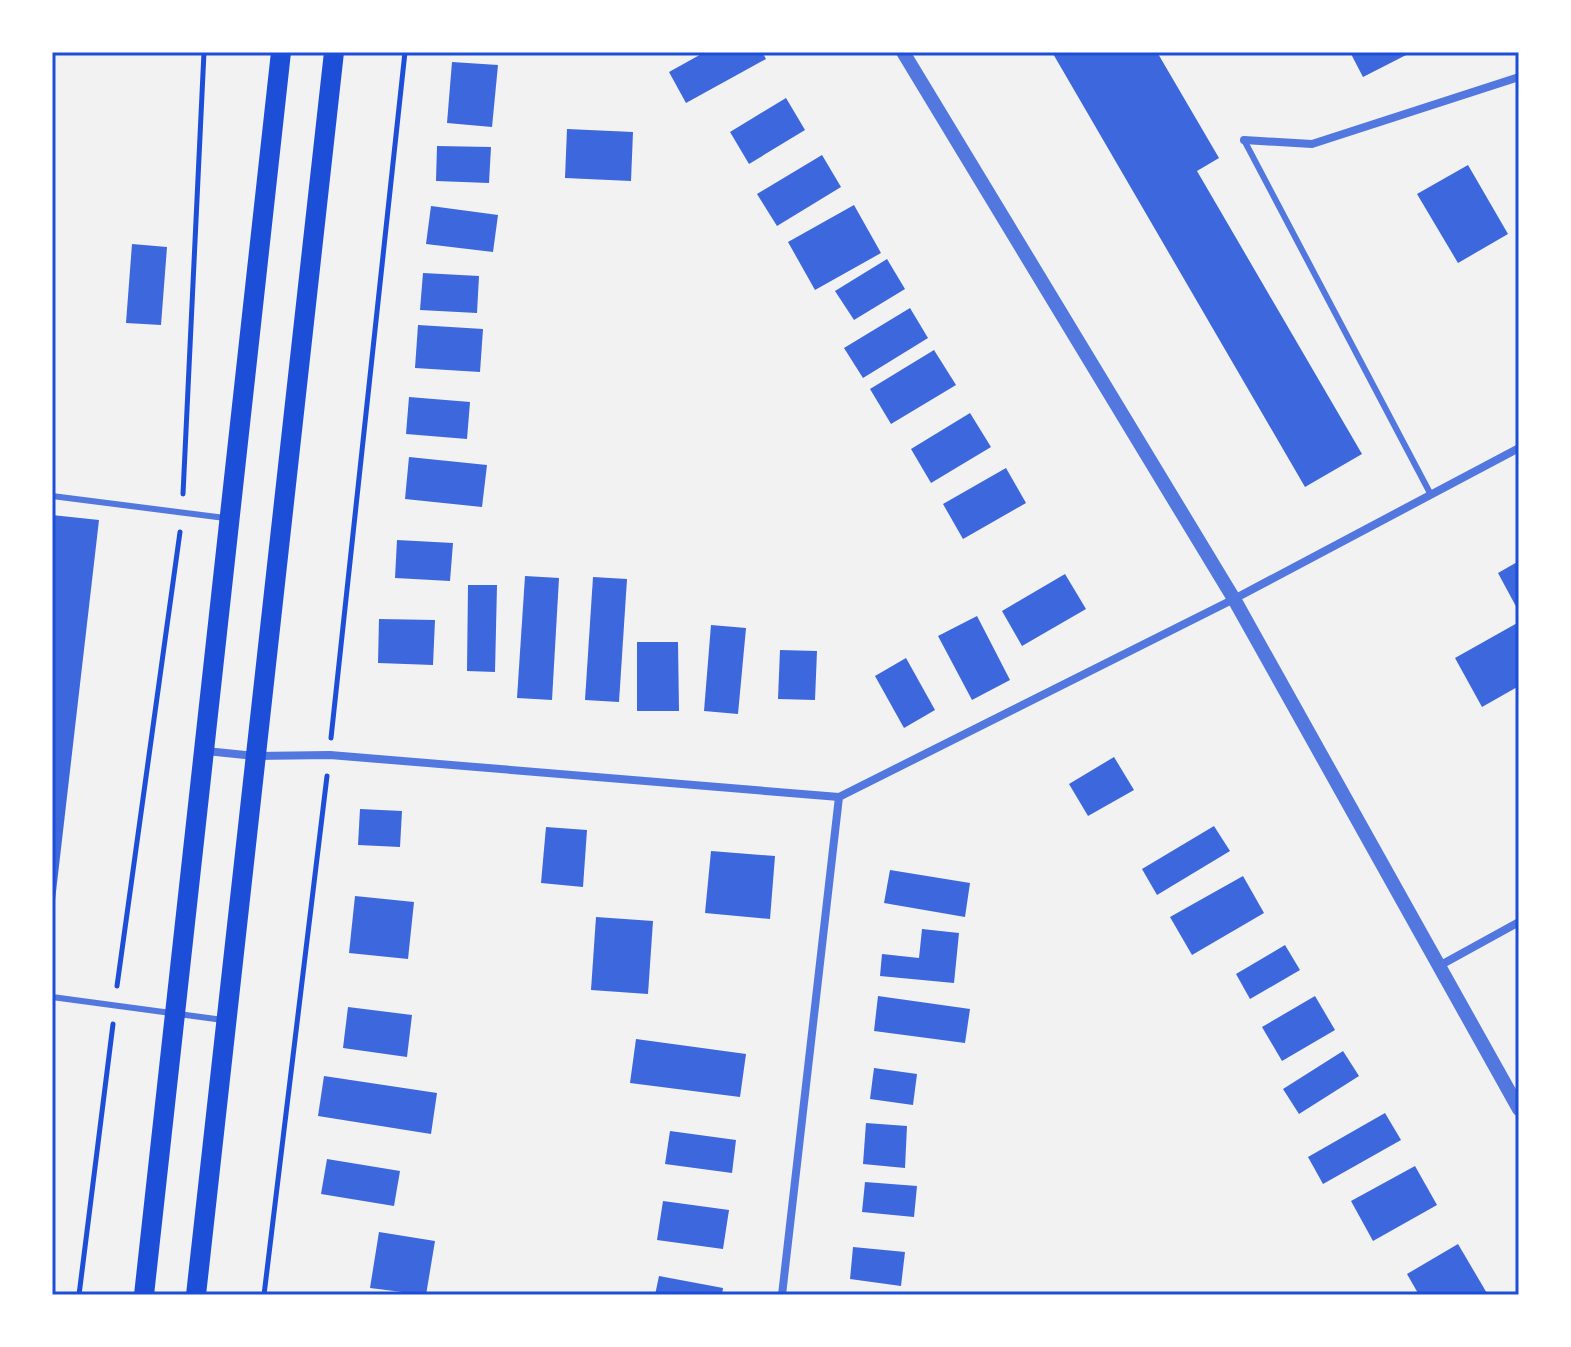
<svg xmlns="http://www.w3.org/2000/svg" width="1571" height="1347" font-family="'Open Sans',sans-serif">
	<rect width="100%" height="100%" fill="#f2f2f2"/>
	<g fill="#3d67dc">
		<path d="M 705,52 L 762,52 L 766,59 L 686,103 L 669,72 Z"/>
		<path d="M 1052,52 L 1157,52 L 1219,158 L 1197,171 L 1362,454 L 1305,487 Z"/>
		<path d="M 1350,52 L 1412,52 L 1363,77 Z"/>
		<path d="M 452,62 L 498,65 L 492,127 L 447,123 Z"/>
		<path d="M 786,98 L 805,130 L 749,164 L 730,132 Z"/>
		<path d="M 567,129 L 633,132 L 631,181 L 565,178 Z"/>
		<path d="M 437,146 L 491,147 L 489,183 L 436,181 Z"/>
		<path d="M 822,155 L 841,187 L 777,226 L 757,194 Z"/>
		<path d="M 1468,165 L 1508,234 L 1458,263 L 1417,194 Z"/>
		<path d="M 854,205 L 881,253 L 815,290 L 788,242 Z"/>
		<path d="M 431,206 L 498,215 L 493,252 L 426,244 Z"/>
		<path d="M 132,244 L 167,247 L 161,325 L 126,323 Z"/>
		<path d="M 887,259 L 905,289 L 854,320 L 835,291 Z"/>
		<path d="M 423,273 L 479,276 L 477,313 L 420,310 Z"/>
		<path d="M 910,308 L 928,338 L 863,378 L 844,348 Z"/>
		<path d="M 418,325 L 483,329 L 480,372 L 415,368 Z"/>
		<path d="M 934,350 L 956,385 L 891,424 L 870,389 Z"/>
		<path d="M 409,397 L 470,402 L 467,439 L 406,434 Z"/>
		<path d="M 970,413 L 991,447 L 931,483 L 911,449 Z"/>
		<path d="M 409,457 L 487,465 L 482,507 L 405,499 Z"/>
		<path d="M 1006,468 L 1026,503 L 963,539 L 943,504 Z"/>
		<path d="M 52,515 L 99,520 L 54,909 L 52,909 Z"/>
		<path d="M 397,540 L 453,543 L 450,581 L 395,578 Z"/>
		<path d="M 1519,561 L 1519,612 L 1498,573 Z"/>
		<path d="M 1065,574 L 1086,609 L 1022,646 L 1002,611 Z"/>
		<path d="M 525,576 L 559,578 L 552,700 L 517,698 Z"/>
		<path d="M 593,577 L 627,579 L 619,702 L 585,700 Z"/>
		<path d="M 468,585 L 497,585 L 495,672 L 467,671 Z"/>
		<path d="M 977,616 L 1010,680 L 972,700 L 938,636 Z"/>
		<path d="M 379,619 L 435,620 L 433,665 L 378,663 Z"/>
		<path d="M 1519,622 L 1519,686 L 1482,707 L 1455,658 Z"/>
		<path d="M 711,625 L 746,628 L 738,714 L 704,711 Z"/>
		<path d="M 637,642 L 678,642 L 679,711 L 637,711 Z"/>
		<path d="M 780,650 L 817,651 L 815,700 L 778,699 Z"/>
		<path d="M 906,658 L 935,710 L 904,728 L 875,676 Z"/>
		<path d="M 1114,757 L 1134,790 L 1088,816 L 1069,784 Z"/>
		<path d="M 360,809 L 402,811 L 400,847 L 358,845 Z"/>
		<path d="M 1214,826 L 1230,851 L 1157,895 L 1142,869 Z"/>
		<path d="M 546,827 L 587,830 L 583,887 L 541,883 Z"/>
		<path d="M 711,851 L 775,856 L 770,919 L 705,913 Z"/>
		<path d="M 890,870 L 970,883 L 965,917 L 884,903 Z"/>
		<path d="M 1243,876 L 1264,913 L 1192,955 L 1170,917 Z"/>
		<path d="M 355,896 L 414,902 L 408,959 L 349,953 Z"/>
		<path d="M 596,917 L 653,921 L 648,994 L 591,990 Z"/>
		<path d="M 922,929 L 959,933 L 954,983 L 880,976 L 882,954 L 919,958 Z"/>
		<path d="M 1285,945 L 1300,970 L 1250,999 L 1236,974 Z"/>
		<path d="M 878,996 L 970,1009 L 965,1043 L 874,1031 Z"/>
		<path d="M 1315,996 L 1335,1030 L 1282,1061 L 1262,1027 Z"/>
		<path d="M 348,1007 L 412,1015 L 407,1057 L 343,1048 Z"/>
		<path d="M 636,1039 L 746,1054 L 740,1097 L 630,1083 Z"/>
		<path d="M 1343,1051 L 1359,1076 L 1299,1114 L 1283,1089 Z"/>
		<path d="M 874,1068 L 917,1074 L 913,1105 L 870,1099 Z"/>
		<path d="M 324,1076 L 437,1093 L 431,1134 L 318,1116 Z"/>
		<path d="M 1385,1113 L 1401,1140 L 1323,1184 L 1308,1157 Z"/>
		<path d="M 866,1123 L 907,1126 L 905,1168 L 863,1164 Z"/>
		<path d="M 670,1131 L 736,1140 L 732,1173 L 665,1164 Z"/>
		<path d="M 327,1159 L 400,1171 L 394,1206 L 321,1194 Z"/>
		<path d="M 1415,1166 L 1437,1205 L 1373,1241 L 1351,1201 Z"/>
		<path d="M 865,1182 L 917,1186 L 914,1217 L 862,1212 Z"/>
		<path d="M 663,1201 L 729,1210 L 723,1249 L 657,1240 Z"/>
		<path d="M 379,1232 L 435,1241 L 426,1295 L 370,1288 Z"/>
		<path d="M 1458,1244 L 1488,1295 L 1419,1295 L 1407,1274 Z"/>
		<path d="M 853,1247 L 905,1252 L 901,1286 L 850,1279 Z"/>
		<path d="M 659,1276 L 723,1288 L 722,1295 L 655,1295 Z"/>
	</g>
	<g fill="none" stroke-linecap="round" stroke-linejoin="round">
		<g stroke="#1d4ed8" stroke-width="5">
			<path d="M 183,494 L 204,52"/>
			<path d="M 331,738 L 405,52"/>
			<path d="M 117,986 L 180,532"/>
			<path d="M 79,1295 L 113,1024"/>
			<path d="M 264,1295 L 327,776"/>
		</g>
		<g stroke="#5277de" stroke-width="6">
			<path d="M 1244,140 L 1430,493"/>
			<path d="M 52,496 L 225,518"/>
			<path d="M 52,997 L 223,1020"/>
		</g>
		<g stroke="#5277de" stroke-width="8">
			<path d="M 1244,140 L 1312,144 L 1519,77"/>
			<path d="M 206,751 L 255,756 L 330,755 L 839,797 L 1234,599 L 1519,448"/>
			<path d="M 1439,966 L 1519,922"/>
			<path d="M 782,1295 L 839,797"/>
		</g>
		<path stroke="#5277de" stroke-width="14" d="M 903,52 L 1234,599 L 1519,1109"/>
		<g stroke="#1d4ed8" stroke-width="20">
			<path d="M 144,1295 L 281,52"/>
			<path d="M 196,1295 L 334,52"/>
		</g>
	</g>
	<rect width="1571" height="1347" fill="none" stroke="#ffffff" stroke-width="108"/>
	<rect x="54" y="54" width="1463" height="1239" fill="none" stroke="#1d4ed8" stroke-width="3"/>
</svg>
